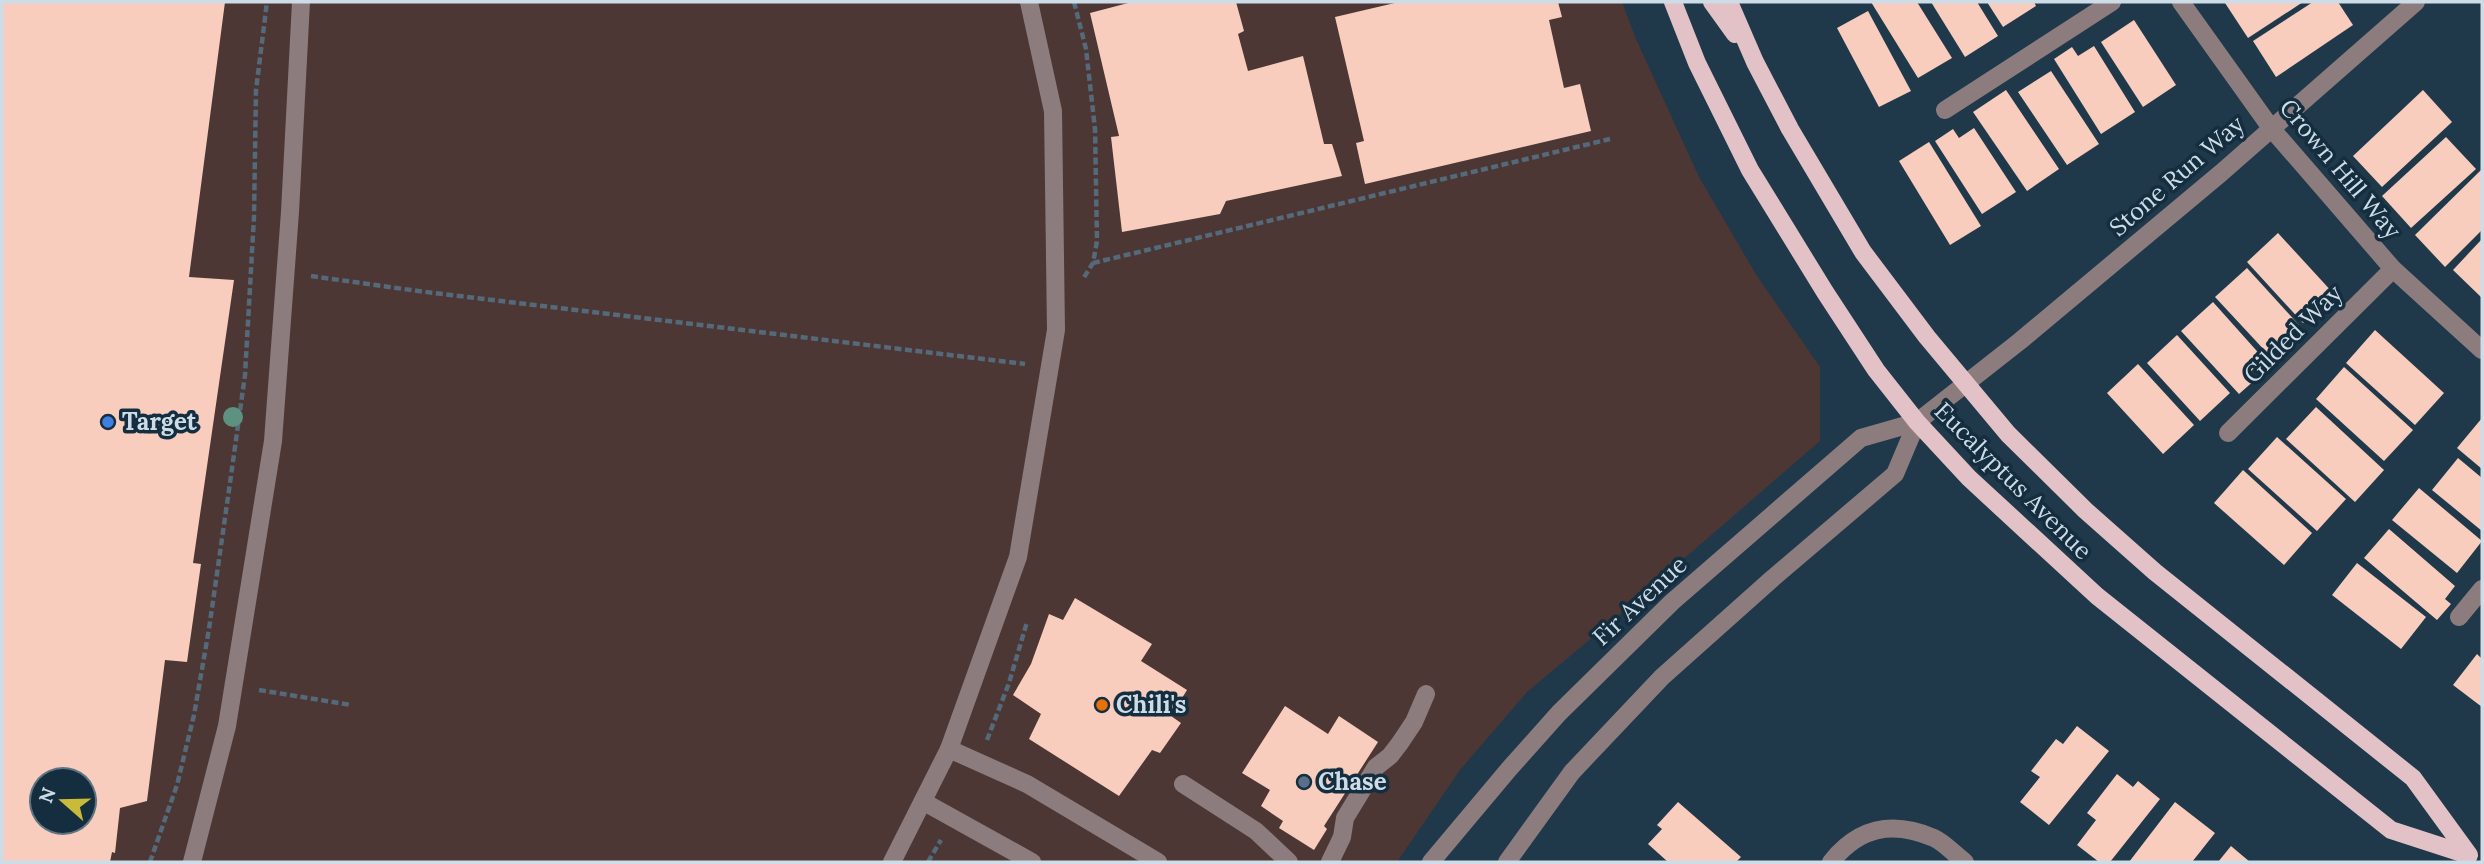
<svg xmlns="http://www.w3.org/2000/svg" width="2484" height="864" font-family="Lora,serif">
	<rect width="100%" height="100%" fill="#1f384a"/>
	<path fill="#4c3734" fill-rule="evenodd" d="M 2,2 L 1622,2 L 1636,39 L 1699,177 L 1757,276 L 1820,367 L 1820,441 L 1612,621 L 1527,692 L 1460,770 L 1397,862 L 2,862 ZM 42,780 L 84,780 L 84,822 L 42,822 Z"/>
	<g fill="#f9cdbe" fill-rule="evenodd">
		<path d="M 2,2 L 225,2 L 189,277 L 234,280 L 193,563 L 201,564 L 187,662 L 165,660 L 147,801 L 120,808 L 115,853 L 112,852 L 110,862 L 2,862 ZM 42,780 L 84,780 L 84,822 L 42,822 Z"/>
		<path d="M 1132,2 L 1236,2 L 1244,31 L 1238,34 L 1248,71 L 1303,56 L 1324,144 L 1332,144 L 1342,176 L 1226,201 L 1220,214 L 1122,232 L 1111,137 L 1119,136 L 1090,13 Z"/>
		<path d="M 1399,2 L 1558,2 L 1562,17 L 1549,20 L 1564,88 L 1580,84 L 1591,131 L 1365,184 L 1356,143 L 1364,141 L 1335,17 Z"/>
		<path d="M 1871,2 L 1917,2 L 1952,58 L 1918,78 Z"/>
		<path d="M 1931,2 L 1977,2 L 1998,36 L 1965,57 Z"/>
		<path d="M 1987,2 L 2034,2 L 2036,6 L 2003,27 Z"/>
		<path d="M 2227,2 L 2303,2 L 2248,38 L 2225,3 Z"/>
		<path d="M 2313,2 L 2338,2 L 2353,25 L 2276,77 L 2253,41 Z"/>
		<path d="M 1868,11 L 1911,91 L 1879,107 L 1837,28 Z"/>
		<path d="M 2134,20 L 2176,85 L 2143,107 L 2101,42 Z"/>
		<path d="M 2094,46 L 2135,112 L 2101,134 L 2054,59 L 2072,47 L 2078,56 Z"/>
		<path d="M 2051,71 L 2099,144 L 2067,165 L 2018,92 Z"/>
		<path d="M 2006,90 L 2059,169 L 2027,191 L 1973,112 Z"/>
		<path d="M 2423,90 L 2452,122 L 2382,187 L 2353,156 Z"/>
		<path d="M 1974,128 L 2016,192 L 1982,214 L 1935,141 L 1953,129 L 1959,138 Z"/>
		<path d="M 2446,137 L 2476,169 L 2411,228 L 2382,196 Z"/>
		<path d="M 1929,142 L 1981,226 L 1950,245 L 1899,161 Z"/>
		<path d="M 2481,170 L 2482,230 L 2445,267 L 2415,235 Z"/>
		<path d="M 2278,233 L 2334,294 L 2303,323 L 2247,262 Z"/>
		<path d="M 2482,239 L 2482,298 L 2453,270 Z"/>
		<path d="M 2247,268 L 2299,325 L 2268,354 L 2215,297 Z"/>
		<path d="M 2213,302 L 2264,359 L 2250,372 L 2256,379 L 2239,394 L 2181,331 Z"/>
		<path d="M 2375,330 L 2444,393 L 2415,425 L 2346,363 Z"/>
		<path d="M 2177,335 L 2230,393 L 2200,421 L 2147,363 Z"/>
		<path d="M 2138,364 L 2194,425 L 2163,454 L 2107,393 Z"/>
		<path d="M 2344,367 L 2413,430 L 2384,461 L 2316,399 Z"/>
		<path d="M 2316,407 L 2384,470 L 2355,502 L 2286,439 Z"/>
		<path d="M 2482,418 L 2482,469 L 2457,448 Z"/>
		<path d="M 2277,437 L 2346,499 L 2317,531 L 2248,469 Z"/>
		<path d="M 2458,458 L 2482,478 L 2482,531 L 2432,490 Z"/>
		<path d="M 2243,470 L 2312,533 L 2284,565 L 2214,503 Z"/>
		<path d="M 2419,488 L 2482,541 L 2457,573 L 2392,520 Z"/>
		<path d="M 2389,529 L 2455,586 L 2445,599 L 2451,604 L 2437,620 L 2364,558 Z"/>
		<path d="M 2357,563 L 2426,617 L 2401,649 L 2332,595 Z"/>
		<path d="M 1075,598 L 1152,644 L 1141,661 L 1187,690 L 1171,716 L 1181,723 L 1160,753 L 1152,750 L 1119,796 L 1029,739 L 1041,714 L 1013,695 L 1031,664 L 1049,614 L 1063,620 Z"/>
		<path d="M 2477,654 L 2482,659 L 2482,707 L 2453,685 Z"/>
		<path d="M 1285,706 L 1328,734 L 1339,716 L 1378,742 L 1324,826 L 1327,829 L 1314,850 L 1279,828 L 1283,821 L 1261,806 L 1270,790 L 1242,773 Z"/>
		<path d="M 2077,726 L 2109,751 L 2049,825 L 2020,802 L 2040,777 L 2031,771 L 2056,739 L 2063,744 Z"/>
		<path d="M 2117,774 L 2133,787 L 2138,781 L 2160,799 L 2110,862 L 2099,862 L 2077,845 L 2096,820 L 2087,813 Z"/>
		<path d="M 1678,802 L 1741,857 L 1736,862 L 1668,862 L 1648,844 L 1662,829 L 1657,825 Z"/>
		<path d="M 2175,802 L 2215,833 L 2192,862 L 2129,862 Z"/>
		<path d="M 2231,846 L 2250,862 L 2218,862 Z"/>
	</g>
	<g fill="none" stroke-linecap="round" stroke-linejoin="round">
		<g stroke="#546a7a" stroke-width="4.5" stroke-dasharray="7 3.5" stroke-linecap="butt">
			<path d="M 1074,2 L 1086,49 L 1095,129 L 1097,241 L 1093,263 L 1083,279"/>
			<path d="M 1093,263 L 1610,139"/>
			<path d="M 311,276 L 418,291 L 1025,364"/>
			<path d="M 259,690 L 351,705"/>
			<path d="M 987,740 L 1009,683 L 1027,622"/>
			<path d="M 150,862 L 177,785 L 194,715 L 209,629 L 229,490 L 245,375 L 254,217 L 256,90 L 267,2"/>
			<path d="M 928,862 L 941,840"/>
		</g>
		<g stroke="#8c7c7e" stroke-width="18">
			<path d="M 2181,2 L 2271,128 L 2393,269 L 2482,350"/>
			<path d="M 1945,110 L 2112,2"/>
			<path d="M 2228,433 L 2393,269"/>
			<path d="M 2459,617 L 2482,589"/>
			<path d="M 949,749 L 1027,784 L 1158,862"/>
			<path d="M 1183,784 L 1256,831 L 1289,862"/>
			<path d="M 924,802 L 1032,862"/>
			<path d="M 192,862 L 227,726 L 273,441 L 290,212 L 301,2"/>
			<path d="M 892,862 L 949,749 L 1018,557 L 1056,330 L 1053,111 L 1029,2"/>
			<path d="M 1330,862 L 1342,837 L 1345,818 L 1376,767 L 1390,756 L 1400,743 L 1414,722 L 1426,694"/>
			<path d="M 1431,862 L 1509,769 L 1559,713 L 1672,602 L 1861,438 L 1917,422 L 2020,341 L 2221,173 L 2416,2"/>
			<path d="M 1507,862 L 1572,772 L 1662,677 L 1773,578 L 1895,474 L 1917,422"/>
			<path d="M 1831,862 C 1859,827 1892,820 1934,838 C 1945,843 1955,855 1965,862"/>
		</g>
		<g stroke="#e3c2c7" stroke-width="18">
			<path d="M 1673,2 L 1697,63 L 1750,170 L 1825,292 L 1876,370 L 1917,422 L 1969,478 L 2097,596 L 2391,830 L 2468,855"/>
			<path d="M 1712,2 L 1735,34"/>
			<path d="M 1729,2 L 1755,62 L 1790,129 L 1863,252 L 1927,337 L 2008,434 L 2085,510 L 2155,572 L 2413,778 L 2469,855"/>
		</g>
	</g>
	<circle fill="#5d9281" cx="233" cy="417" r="10"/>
	<circle fill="#3f7fe0" stroke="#152e3f" stroke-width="2.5" cx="108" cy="422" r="7"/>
	<circle fill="#e8710a" stroke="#152e3f" stroke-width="2.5" cx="1102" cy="705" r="7"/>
	<circle fill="#5c6f8a" stroke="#152e3f" stroke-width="2.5" cx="1304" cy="782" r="7"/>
	<g text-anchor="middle" stroke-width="7" stroke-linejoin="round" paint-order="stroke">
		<g font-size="24" fill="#cddce7" stroke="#152e3f">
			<text transform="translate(2340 169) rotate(50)" y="8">Crown Hill Way</text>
			<text transform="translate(2177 176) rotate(-41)" y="8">Stone Run Way</text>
			<text transform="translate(2293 334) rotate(-45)" y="8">Gilded Way</text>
			<text transform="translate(2013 481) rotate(45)" y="8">Eucalyptus Avenue</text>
			<text transform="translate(1640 601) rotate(-43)" y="8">Fir Avenue</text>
		</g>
		<g font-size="24" font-weight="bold" fill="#cddce7" stroke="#152e3f" text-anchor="start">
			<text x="122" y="430">Target</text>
			<text x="1116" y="713">Chili's</text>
			<text x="1318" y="790">Chase</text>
		</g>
	</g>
	<rect width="2484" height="864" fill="none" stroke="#cddce7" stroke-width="7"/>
	<g transform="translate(63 801) rotate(290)"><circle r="33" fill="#152e3f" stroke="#5f7482" stroke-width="2"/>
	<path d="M0-5L12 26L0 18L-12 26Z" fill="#caba3a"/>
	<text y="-10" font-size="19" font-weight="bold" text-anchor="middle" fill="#cddce7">N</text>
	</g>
</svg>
